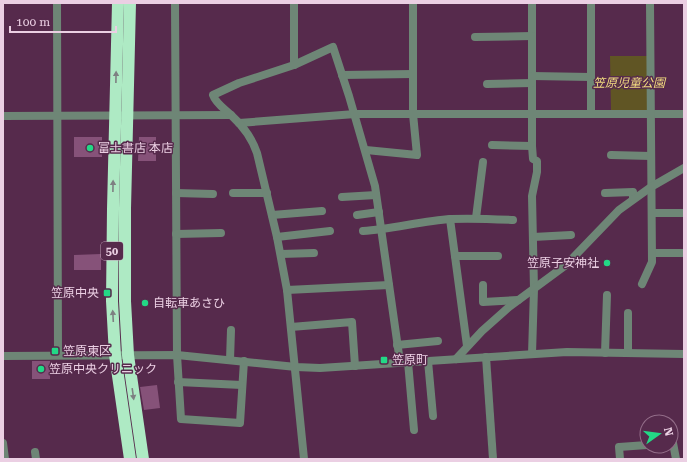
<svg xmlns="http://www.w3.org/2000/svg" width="687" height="462" font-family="'Roboto Serif','Noto Sans JP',serif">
	<rect width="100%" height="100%" fill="#562a4c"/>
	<path fill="#605524" d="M 610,56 L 647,56 L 648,111 L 611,111 Z"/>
	<g fill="#865279">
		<rect x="74" y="137" width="28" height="20"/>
		<path d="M 139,137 L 156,137 L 156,161 L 138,161 Z"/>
		<path d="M 101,254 L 101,270 L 74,270 L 74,255 Z"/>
		<rect x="32" y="361" width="18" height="18"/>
		<path d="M 157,385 L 160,408 L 144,410 L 140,387 Z"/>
	</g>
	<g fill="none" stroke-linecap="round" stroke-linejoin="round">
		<g stroke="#6e8676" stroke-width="8">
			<path d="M 57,3 L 58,355"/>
			<path d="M 175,3 L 177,355 L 181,419 L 240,423 L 244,361"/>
			<path d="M 294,3 L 294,65"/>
			<path d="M 532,3 L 532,146 L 533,159 L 537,161 L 537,172 L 532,196 L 534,289 L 532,354"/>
			<path d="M 475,37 L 532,36"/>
			<path d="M 342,75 L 413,74"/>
			<path d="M 532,76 L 591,77"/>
			<path d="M 487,84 L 532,83"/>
			<path d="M 591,114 L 591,3"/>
			<path d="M 3,116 L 231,115"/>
			<path d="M 239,123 L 355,114 L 684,114"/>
			<path d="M 492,145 L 532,146"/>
			<path d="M 366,150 L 417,155 L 413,114 L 413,3"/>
			<path d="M 611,155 L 651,156"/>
			<path d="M 176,193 L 213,194"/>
			<path d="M 233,193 L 267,193"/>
			<path d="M 605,193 L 633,192 L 633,199"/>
			<path d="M 342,197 L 376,195"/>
			<path d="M 652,213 L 684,213"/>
			<path d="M 272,215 L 322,211"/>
			<path d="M 357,215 L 379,212"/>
			<path d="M 476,218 L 483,162"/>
			<path d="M 450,219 L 467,346"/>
			<path d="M 363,231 C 392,229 422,221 451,219 C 472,218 492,219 513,220"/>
			<path d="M 176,234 L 221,233"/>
			<path d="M 277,237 L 330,231"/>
			<path d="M 533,237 L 571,235"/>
			<path d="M 652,253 L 684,253"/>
			<path d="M 281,254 L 314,253"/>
			<path d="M 455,256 L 498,256"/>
			<path d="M 642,284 L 652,262 L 650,3"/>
			<path d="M 483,285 L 483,302 L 518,300"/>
			<path d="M 287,290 L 389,285"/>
			<path d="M 291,327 L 352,322 L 355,366"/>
			<path d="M 397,345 L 438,341"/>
			<path d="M 605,353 L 607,295"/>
			<path d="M 628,353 L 628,313"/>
			<path d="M 3,356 L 177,355 L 296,367 L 320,368 L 567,352 L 684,354"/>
			<path d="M 486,357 L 493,459"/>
			<path d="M 456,359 L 482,331 L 509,307 L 566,265 L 619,210 L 651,187 L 684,168"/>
			<path d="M 230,360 L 231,330"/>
			<path d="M 428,361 L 433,416"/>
			<path d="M 408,362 L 414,430"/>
			<path d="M 178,382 L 242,385"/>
			<path d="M 3,443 L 5,459"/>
			<path d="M 671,443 L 673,443 L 676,459"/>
			<path d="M 35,452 L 36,459"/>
			<path d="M 304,459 L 287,290 L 277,237 L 257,153 C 252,138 244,127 232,116 C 225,109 216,104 213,95 L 239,83 L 294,65 L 333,47 L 349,96 L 375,186 L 400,362"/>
			<path d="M 620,459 L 619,447 L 647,445"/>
		</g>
		<g stroke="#aeeac4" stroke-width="12">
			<path d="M 118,3 L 113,209 L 112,301 L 115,355 L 130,459"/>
			<path d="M 130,3 L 125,208 L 125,301 L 128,355 L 143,459"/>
		</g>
	</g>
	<defs><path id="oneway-solid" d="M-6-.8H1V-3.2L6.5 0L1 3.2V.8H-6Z"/></defs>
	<g fill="#7e8082">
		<use href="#oneway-solid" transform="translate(116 77) rotate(-89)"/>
		<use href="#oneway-solid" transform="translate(113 186) rotate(-89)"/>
		<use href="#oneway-solid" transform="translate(113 316) rotate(-93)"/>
		<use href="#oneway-solid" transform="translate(133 394) rotate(82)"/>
	</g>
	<g fill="#23d886" stroke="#562a4c" stroke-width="1.5">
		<circle cx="90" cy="148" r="4"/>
		<circle cx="607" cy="263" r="4"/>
		<rect x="103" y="289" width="8" height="8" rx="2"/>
		<circle cx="145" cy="303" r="4"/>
		<rect x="51" y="347" width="8" height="8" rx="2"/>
		<rect x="380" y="356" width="8" height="8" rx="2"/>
		<circle cx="41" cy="369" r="4"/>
	</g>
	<g text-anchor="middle" stroke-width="3" stroke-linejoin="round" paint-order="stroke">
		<rect fill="#562a4c" stroke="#be9eb6" stroke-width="1" x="101" y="242" width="22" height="18" rx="3"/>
		<g font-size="11" font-weight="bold" fill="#ebcfe3">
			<text x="112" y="255">50</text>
		</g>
		<g font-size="12" font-style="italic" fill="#f2dc7f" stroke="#562a4c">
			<text x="629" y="87">笠原児童公園</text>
		</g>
		<g font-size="12" fill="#ebcfe3" stroke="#562a4c" text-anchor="start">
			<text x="98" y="152">富士書店 本店</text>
			<text x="599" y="267" text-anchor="end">笠原子安神社</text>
			<text x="99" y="297" text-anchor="end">笠原中央</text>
			<text x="153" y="307">自転車あさひ</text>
			<text x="63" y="355">笠原東区</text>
			<text x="392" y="364">笠原町</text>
			<text x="49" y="373">笠原中央クリニック</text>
		</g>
	</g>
	<rect width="687" height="462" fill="none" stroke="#ebcfe3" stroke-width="8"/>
	<g transform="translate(659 434) rotate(76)"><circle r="19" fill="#562a4c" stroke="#926c88"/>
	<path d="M0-3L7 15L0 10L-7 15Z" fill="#23d886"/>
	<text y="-6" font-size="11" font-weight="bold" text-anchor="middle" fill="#ebcfe3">N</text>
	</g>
	<path d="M10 26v6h106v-6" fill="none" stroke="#ebcfe3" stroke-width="2"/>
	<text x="16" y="26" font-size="12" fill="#ebcfe3" stroke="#562a4c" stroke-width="3" paint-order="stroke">100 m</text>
</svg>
